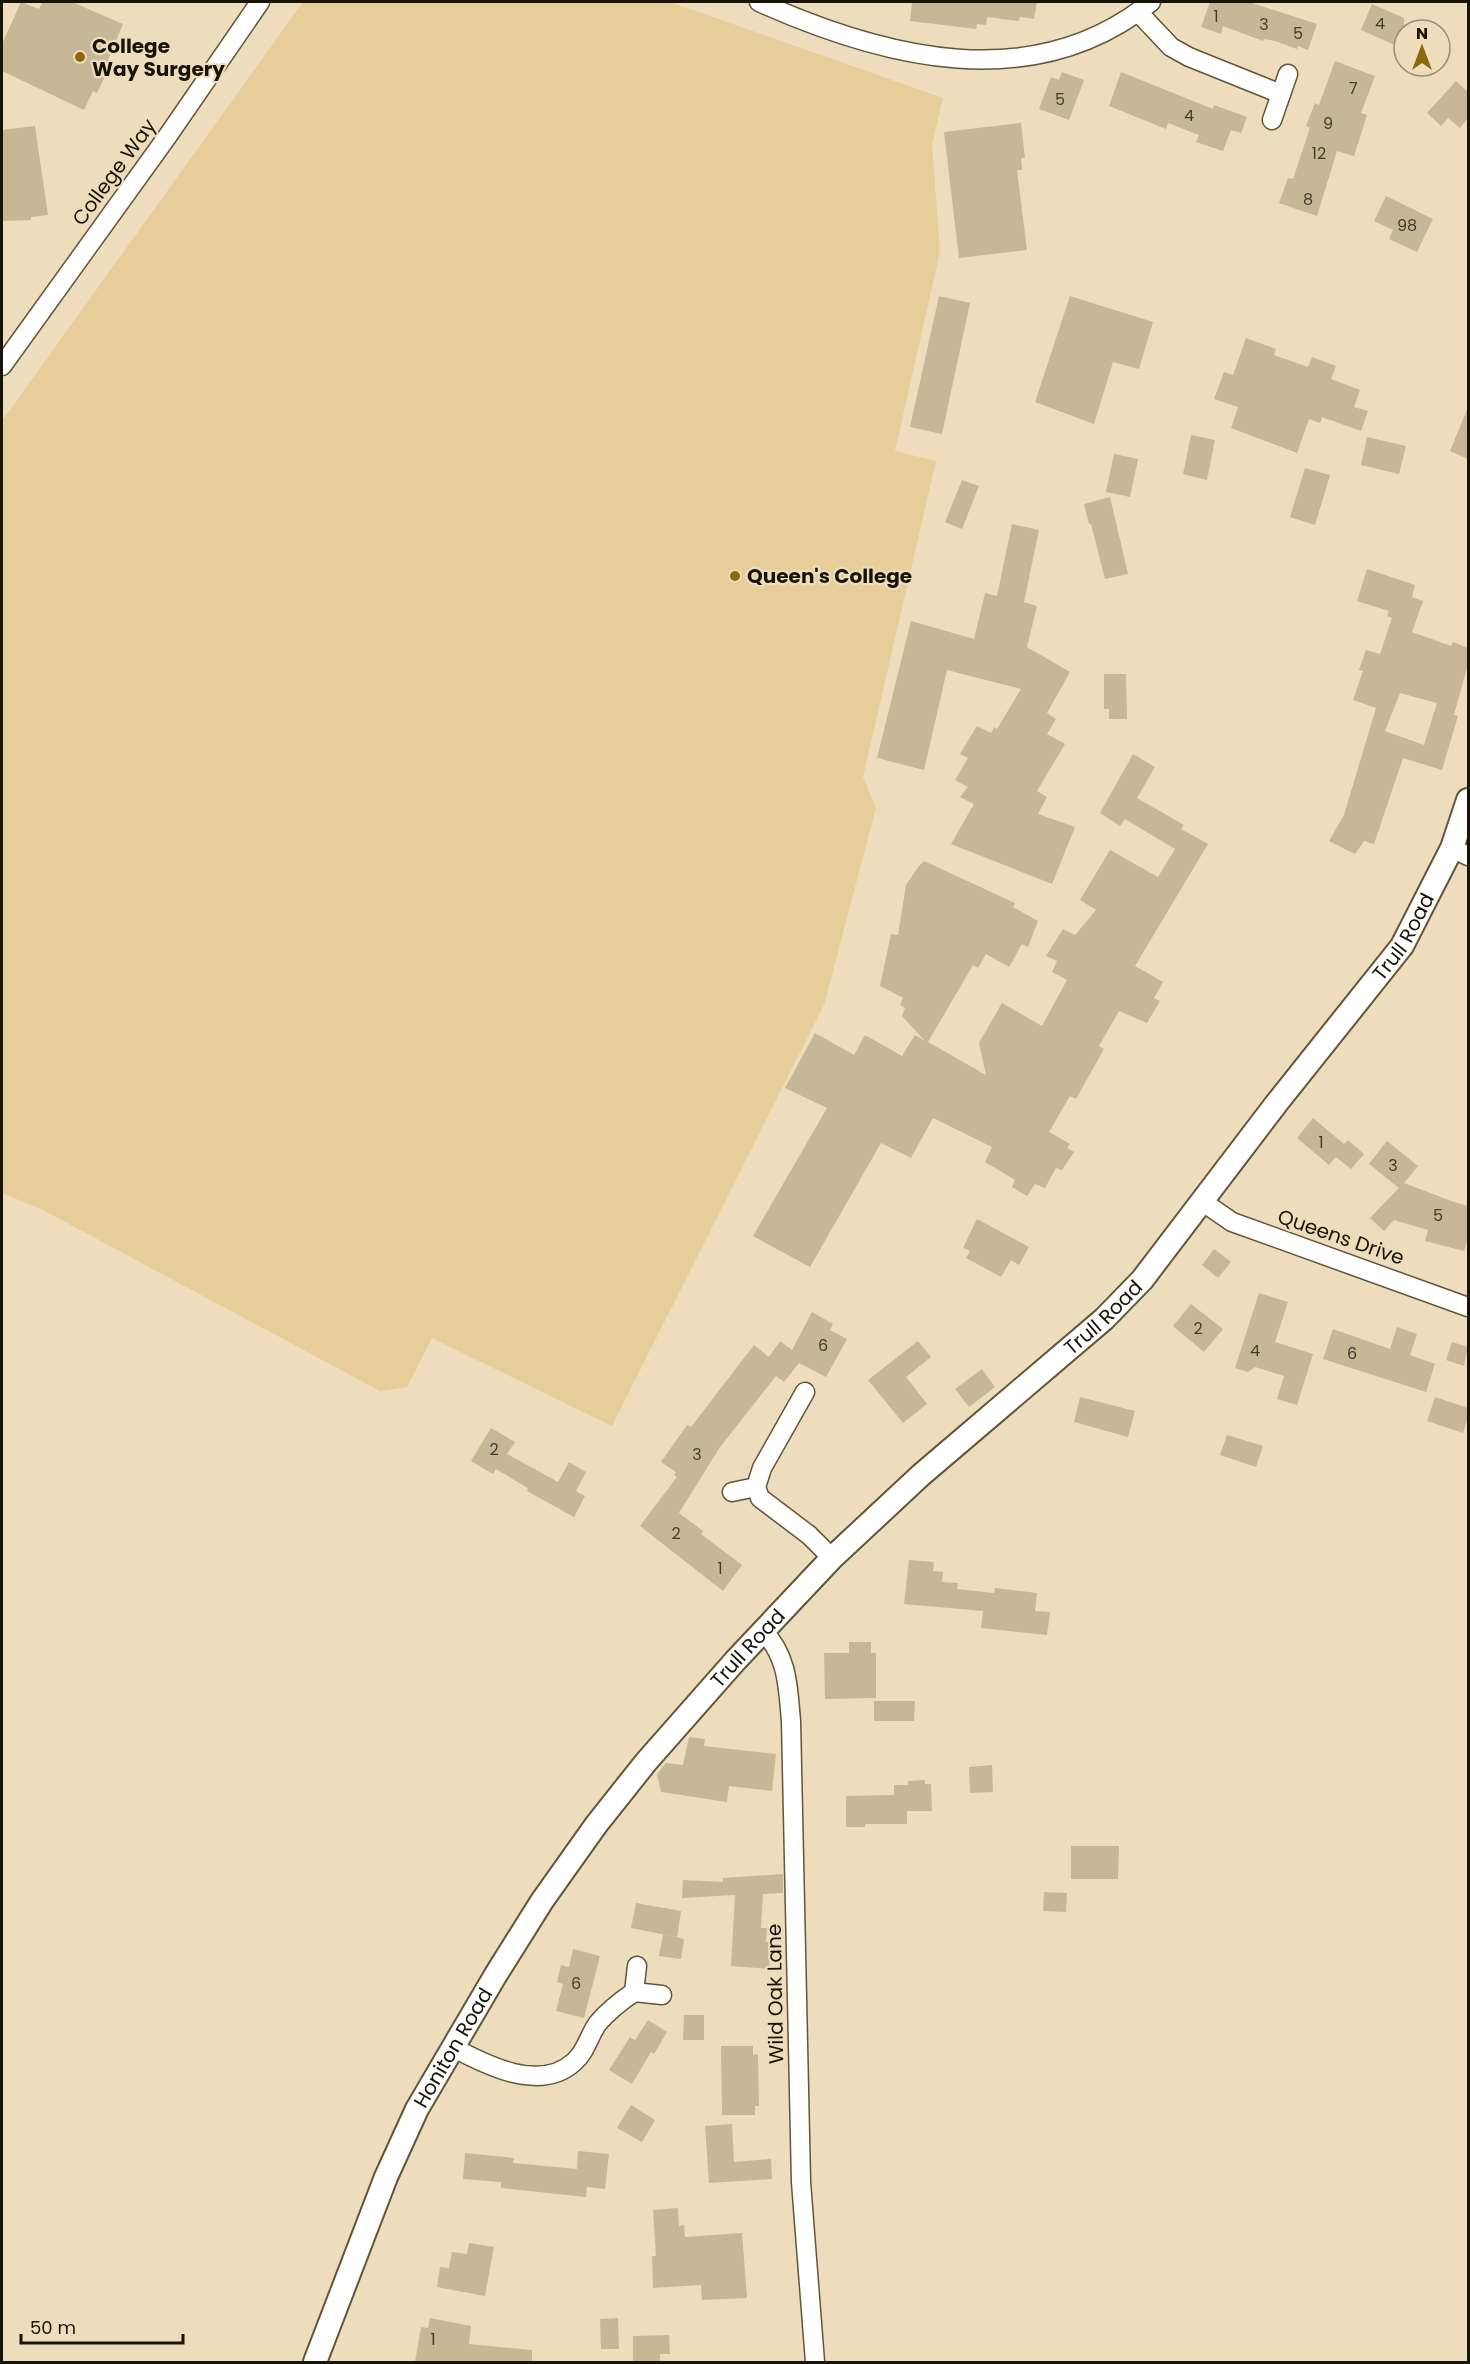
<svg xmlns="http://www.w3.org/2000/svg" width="1470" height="2364" font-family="Poppins,sans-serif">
	<rect width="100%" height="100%" fill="#edddbc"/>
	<path fill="#e6cd9a" d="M 303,2 L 670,2 L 943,98 L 932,144 L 940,252 L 895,451 L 936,461 L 863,777 L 876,808 L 824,1005 L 612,1426 L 432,1338 L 407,1387 L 380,1391 L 41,1209 L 2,1193 L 2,421 Z"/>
	<g fill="#c6b797" fill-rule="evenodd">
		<path d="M 21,2 L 39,9 L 43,2 L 72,2 L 123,24 L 108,60 L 112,62 L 97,93 L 93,91 L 84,110 L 2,71 L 2,44 Z"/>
		<path d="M 912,2 L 1037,2 L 1034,19 L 1020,17 L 1019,21 L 987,17 L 986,25 L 977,24 L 976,29 L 910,21 Z"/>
		<path d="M 1210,2 L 1249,2 L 1317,24 L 1308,50 L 1298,46 L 1297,49 L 1275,41 L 1264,39 L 1263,41 L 1223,26 L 1221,34 L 1201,27 Z"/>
		<path d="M 1372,4 L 1404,18 L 1404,49 L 1361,30 Z"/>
		<path d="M 1335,61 L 1375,76 L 1361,113 L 1367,115 L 1354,156 L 1337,151 L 1317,216 L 1279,203 L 1288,178 L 1293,179 L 1310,128 L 1306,126 L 1315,103 L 1319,105 Z"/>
		<path d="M 1062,72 L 1084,80 L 1069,120 L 1039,109 L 1051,77 L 1059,80 Z"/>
		<path d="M 1121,72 L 1213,109 L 1214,105 L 1247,117 L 1241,133 L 1231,130 L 1223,151 L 1196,142 L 1199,135 L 1168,123 L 1166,129 L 1109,106 Z"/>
		<path d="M 1456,81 L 1468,92 L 1468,118 L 1460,128 L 1448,118 L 1441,126 L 1427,113 Z"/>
		<path d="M 1021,123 L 1025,158 L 1021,158 L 1022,170 L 1017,170 L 1027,250 L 959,258 L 944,132 Z"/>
		<path d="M 35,126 L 48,215 L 31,217 L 31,220 L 2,221 L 2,130 Z"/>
		<path d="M 1386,196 L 1433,219 L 1417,252 L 1389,239 L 1393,230 L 1374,221 Z"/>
		<path d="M 939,296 L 970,303 L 942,434 L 910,427 Z"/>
		<path d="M 1070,296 L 1153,322 L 1139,369 L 1113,362 L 1094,424 L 1035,402 Z"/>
		<path d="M 1246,338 L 1276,349 L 1274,355 L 1308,367 L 1312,357 L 1336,366 L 1331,379 L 1360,390 L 1354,407 L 1368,411 L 1361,431 L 1322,417 L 1320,423 L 1309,419 L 1297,453 L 1231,428 L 1238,407 L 1214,399 L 1224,372 L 1233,375 Z"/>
		<path d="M 1468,407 L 1468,459 L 1450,451 Z"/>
		<path d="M 1191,435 L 1215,440 L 1207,480 L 1183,474 Z"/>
		<path d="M 1367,437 L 1406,446 L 1399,474 L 1361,465 Z"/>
		<path d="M 1114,454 L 1138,459 L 1130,497 L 1106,492 Z"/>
		<path d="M 1305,468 L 1330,475 L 1315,525 L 1290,517 Z"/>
		<path d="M 962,480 L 979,486 L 962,529 L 945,522 Z"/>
		<path d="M 1110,497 L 1128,574 L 1105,579 L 1091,524 L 1089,524 L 1084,504 Z"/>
		<path d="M 1012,524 L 1039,530 L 1024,602 L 1037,606 L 1027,647 L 1070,672 L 1047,713 L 1056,719 L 1047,734 L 1065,744 L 1037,791 L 1047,797 L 1038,814 L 1075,827 L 1052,884 L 951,844 L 974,804 L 960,797 L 968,787 L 955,780 L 968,758 L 960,754 L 977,726 L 991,733 L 994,727 L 997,729 L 1021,689 L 947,670 L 924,770 L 877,758 L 911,621 L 974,639 L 985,593 L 997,596 Z"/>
		<path d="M 1367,569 L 1415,585 L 1412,597 L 1423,601 L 1412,632 L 1451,646 L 1453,642 L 1468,648 L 1468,664 L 1454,715 L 1458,716 L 1442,770 L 1403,758 L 1374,844 L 1364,841 L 1355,854 L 1329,841 L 1344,815 L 1376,708 L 1353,700 L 1363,671 L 1359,670 L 1366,650 L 1380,654 L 1392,618 L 1387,616 L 1389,611 L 1357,601 ZM 1400,693 L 1437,703 L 1424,745 L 1385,731 Z"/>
		<path d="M 1104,674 L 1126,674 L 1127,719 L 1109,719 L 1109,709 L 1104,709 Z"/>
		<path d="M 1133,754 L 1155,767 L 1137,798 L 1184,825 L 1181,829 L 1208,844 L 1135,966 L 1163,982 L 1154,998 L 1160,1001 L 1147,1023 L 1119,1011 L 1099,1046 L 1104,1049 L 1076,1099 L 1070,1096 L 1049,1132 L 1070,1144 L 1067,1148 L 1074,1152 L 1062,1170 L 1056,1168 L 1045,1188 L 1035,1184 L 1027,1196 L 1012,1187 L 1015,1180 L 985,1162 L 992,1147 L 933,1118 L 911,1158 L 881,1143 L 810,1267 L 753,1236 L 827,1108 L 785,1088 L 815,1033 L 854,1055 L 865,1035 L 902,1056 L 915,1035 L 925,1041 L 902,1016 L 905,1008 L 900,1005 L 903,998 L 880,986 L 891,934 L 898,935 L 906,885 L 919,866 L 924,861 L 1015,903 L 1013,907 L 1038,921 L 1028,947 L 1022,944 L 1009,967 L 986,954 L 978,968 L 973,965 L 928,1042 L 986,1075 L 979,1043 L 1002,1003 L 1042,1026 L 1067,980 L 1052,972 L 1057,961 L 1046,956 L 1063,929 L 1075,935 L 1096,910 L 1080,900 L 1110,850 L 1158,877 L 1175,849 L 1125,819 L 1120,826 L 1100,813 Z"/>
		<path d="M 1313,1118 L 1344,1144 L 1348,1140 L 1364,1154 L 1351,1169 L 1336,1157 L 1329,1165 L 1297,1138 Z"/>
		<path d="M 1387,1141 L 1418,1166 L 1404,1183 L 1454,1202 L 1468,1206 L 1468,1239 L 1464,1251 L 1425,1241 L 1428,1230 L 1394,1220 L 1384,1231 L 1370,1218 L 1399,1188 L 1369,1164 Z"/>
		<path d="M 977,1219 L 1029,1247 L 1019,1265 L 1011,1260 L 1001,1277 L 966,1258 L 970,1251 L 963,1248 Z"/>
		<path d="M 1214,1249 L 1231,1262 L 1218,1278 L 1202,1265 Z"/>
		<path d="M 1259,1293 L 1288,1302 L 1275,1342 L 1313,1354 L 1297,1405 L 1277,1399 L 1284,1376 L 1255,1367 L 1248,1372 L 1235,1368 Z"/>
		<path d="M 1191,1304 L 1223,1329 L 1204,1352 L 1173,1326 Z"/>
		<path d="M 812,1312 L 833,1324 L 830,1330 L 847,1339 L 826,1377 L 799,1363 L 784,1382 L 776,1376 L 720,1447 L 679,1513 L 703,1531 L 701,1534 L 742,1565 L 723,1591 L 640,1526 L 677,1477 L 674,1475 L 676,1472 L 661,1462 L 687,1425 L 691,1427 L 754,1345 L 769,1357 L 780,1341 L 792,1350 Z"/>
		<path d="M 1397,1327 L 1417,1334 L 1410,1355 L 1435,1364 L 1426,1392 L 1323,1359 L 1333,1329 L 1390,1349 Z"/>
		<path d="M 918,1341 L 931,1357 L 906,1377 L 927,1404 L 903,1423 L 868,1380 Z"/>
		<path d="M 1452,1342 L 1468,1347 L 1464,1366 L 1446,1360 Z"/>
		<path d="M 982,1369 L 995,1387 L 969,1407 L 955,1389 Z"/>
		<path d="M 1080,1397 L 1135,1411 L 1128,1437 L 1074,1422 Z"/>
		<path d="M 1435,1397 L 1468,1408 L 1468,1417 L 1463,1433 L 1427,1421 Z"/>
		<path d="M 491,1428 L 515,1442 L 507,1454 L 558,1482 L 569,1462 L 586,1472 L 576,1491 L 585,1496 L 574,1517 L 527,1491 L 528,1488 L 496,1469 L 493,1474 L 471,1461 Z"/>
		<path d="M 1227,1435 L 1263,1446 L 1256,1467 L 1220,1455 Z"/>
		<path d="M 909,1560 L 934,1562 L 933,1571 L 943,1572 L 942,1582 L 958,1583 L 957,1589 L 994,1593 L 995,1588 L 1037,1593 L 1035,1611 L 1050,1612 L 1047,1635 L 981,1628 L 983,1611 L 904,1604 Z"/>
		<path d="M 849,1642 L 871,1642 L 871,1653 L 876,1653 L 876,1698 L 825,1699 L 824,1653 L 849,1653 Z"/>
		<path d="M 874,1701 L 915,1701 L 914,1721 L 874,1721 Z"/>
		<path d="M 689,1737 L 705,1739 L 704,1746 L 776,1754 L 772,1791 L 729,1786 L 727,1802 L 661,1792 L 657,1774 L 666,1763 L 683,1765 Z"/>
		<path d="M 992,1765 L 993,1792 L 970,1793 L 969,1767 Z"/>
		<path d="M 925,1780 L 925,1784 L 931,1784 L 932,1811 L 907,1811 L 907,1824 L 865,1824 L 865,1827 L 846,1827 L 846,1796 L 894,1795 L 894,1785 L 908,1785 L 908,1781 Z"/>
		<path d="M 1071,1846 L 1119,1846 L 1118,1879 L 1071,1879 Z"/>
		<path d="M 783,1874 L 783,1893 L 763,1894 L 761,1928 L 767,1928 L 766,1942 L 771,1942 L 769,1969 L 731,1966 L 735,1895 L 682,1898 L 683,1880 L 723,1882 L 723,1878 Z"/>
		<path d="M 1044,1892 L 1067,1893 L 1066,1912 L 1043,1911 Z"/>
		<path d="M 636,1903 L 681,1911 L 677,1937 L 631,1928 Z"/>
		<path d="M 663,1934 L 684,1939 L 681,1959 L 659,1956 Z"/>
		<path d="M 573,1949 L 600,1956 L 584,2018 L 556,2011 L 563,1984 L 557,1982 L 561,1965 L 569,1967 Z"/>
		<path d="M 684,2015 L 704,2015 L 704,2040 L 683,2040 Z"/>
		<path d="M 648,2020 L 667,2032 L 654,2054 L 651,2052 L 632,2084 L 609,2070 L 630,2037 L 635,2040 Z"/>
		<path d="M 721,2046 L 753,2046 L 753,2055 L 758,2054 L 759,2106 L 755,2106 L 755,2115 L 722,2115 Z"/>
		<path d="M 631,2105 L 655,2120 L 642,2142 L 617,2128 Z"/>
		<path d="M 732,2124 L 734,2162 L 771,2159 L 772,2179 L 709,2183 L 705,2126 Z"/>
		<path d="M 578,2151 L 609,2154 L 605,2189 L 587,2187 L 586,2197 L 501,2188 L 501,2182 L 463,2179 L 465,2153 L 514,2158 L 513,2163 L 577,2169 Z"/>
		<path d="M 678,2208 L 679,2226 L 684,2225 L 685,2237 L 742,2233 L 747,2298 L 702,2300 L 701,2285 L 653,2288 L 652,2256 L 656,2256 L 653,2210 Z"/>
		<path d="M 469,2243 L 494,2247 L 485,2296 L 437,2287 L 440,2267 L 449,2268 L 452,2252 L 467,2254 Z"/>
		<path d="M 430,2318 L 471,2326 L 469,2344 L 532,2350 L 532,2362 L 415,2362 L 421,2327 L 428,2328 Z"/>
		<path d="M 618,2318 L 619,2349 L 601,2349 L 600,2319 Z"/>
		<path d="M 669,2335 L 670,2354 L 660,2354 L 660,2362 L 633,2362 L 633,2336 Z"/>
	</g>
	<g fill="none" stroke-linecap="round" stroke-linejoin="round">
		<defs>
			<g id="minor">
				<path d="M 759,2 C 884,58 1033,97 1151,2"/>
				<path d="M 1138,12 L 1171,47 L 1189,57 L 1281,94"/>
				<path d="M 1272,120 L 1288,74"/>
				<path d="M 2,366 L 167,137 L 260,2"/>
				<path d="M 1452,848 L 1468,856"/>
				<path d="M 1203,1202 L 1232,1222 L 1468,1307"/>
				<path d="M 805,1392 L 762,1468 L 756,1487 L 760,1498 L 809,1535 L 832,1558"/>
				<path d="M 732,1492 L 756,1487"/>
				<path d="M 763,1631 C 788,1656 788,1688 791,1721 L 801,2182 L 815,2362"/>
				<path d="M 634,1992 L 662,1995"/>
				<path d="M 452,2047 C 486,2065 540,2093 574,2062 C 586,2052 589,2035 598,2023 C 608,2011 621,2001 634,1992 L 637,1966"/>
			</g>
			<g id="tertiary">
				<path id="s1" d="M 315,2362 L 386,2177 L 417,2109 L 495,1976 L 542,1901 L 596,1825 L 646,1762 L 735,1661 L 832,1558 L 921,1475 L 1104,1319 L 1142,1280 L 1276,1104 L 1402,946 L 1452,848 L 1468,800"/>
			</g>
		</defs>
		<use href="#minor" stroke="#635538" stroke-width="21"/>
		<use href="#tertiary" stroke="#635538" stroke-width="26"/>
		<use href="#minor" stroke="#fff" stroke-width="18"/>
		<use href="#tertiary" stroke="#fff" stroke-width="22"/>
	</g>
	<g fill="#8b690a" stroke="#edddbc" stroke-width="2">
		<circle cx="80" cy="57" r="6"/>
		<circle cx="735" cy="576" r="6"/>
	</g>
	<g text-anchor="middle" stroke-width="4.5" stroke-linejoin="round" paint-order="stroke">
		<g font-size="16" fill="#443c2b">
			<text x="1216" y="22">1</text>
			<text x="1380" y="29">4</text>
			<text x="1264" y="30">3</text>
			<text x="1298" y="39">5</text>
			<text x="1353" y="94">7</text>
			<text x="1060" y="105">5</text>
			<text x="1189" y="121">4</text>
			<text x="1328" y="129">9</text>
			<text x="1319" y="159">12</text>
			<text x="1308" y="205">8</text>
			<text x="1407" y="231">98</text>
			<text x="1321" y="1148">1</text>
			<text x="1393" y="1171">3</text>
			<text x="1438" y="1221">5</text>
			<text x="1198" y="1334">2</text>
			<text x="823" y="1351">6</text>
			<text x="1255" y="1356">4</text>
			<text x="1352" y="1359">6</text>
			<text x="494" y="1455">2</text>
			<text x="697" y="1460">3</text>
			<text x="676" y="1539">2</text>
			<text x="720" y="1574">1</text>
			<text x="576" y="1989">6</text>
			<text x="433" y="2345">1</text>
		</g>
		<g font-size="20" font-weight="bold" fill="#181307" stroke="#edddbc" text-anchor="start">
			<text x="92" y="53">College<tspan x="92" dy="23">Way Surgery</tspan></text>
			<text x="747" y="583">Queen's College</text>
		</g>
		<g font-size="20" fill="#181307" stroke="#edddbc">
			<text transform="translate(114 172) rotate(-54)" y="7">College Way</text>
			<text dy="7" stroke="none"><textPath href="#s1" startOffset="1814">Trull Road</textPath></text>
			<text transform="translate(1341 1237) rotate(19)" y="7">Queens Drive</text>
			<text dy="7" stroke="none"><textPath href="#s1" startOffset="1328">Trull Road</textPath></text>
			<text dy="7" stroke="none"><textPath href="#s1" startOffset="842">Trull Road</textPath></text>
			<text transform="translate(775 1994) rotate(-91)" y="7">Wild Oak Lane</text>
			<text dy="7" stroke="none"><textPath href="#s1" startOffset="344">Honiton Road</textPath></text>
		</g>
	</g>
	<rect width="1470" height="2364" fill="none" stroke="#181307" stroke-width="6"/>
	<g transform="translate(1422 48)"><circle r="28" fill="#edddbc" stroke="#988c74" stroke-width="1.5"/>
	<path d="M0-4.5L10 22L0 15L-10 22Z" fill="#8b690a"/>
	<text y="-9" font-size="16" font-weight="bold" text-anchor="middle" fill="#181307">N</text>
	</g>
	<path d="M21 2334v9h162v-9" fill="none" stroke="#181307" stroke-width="3"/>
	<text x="30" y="2334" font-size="18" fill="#181307" stroke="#edddbc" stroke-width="4.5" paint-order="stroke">50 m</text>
</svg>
